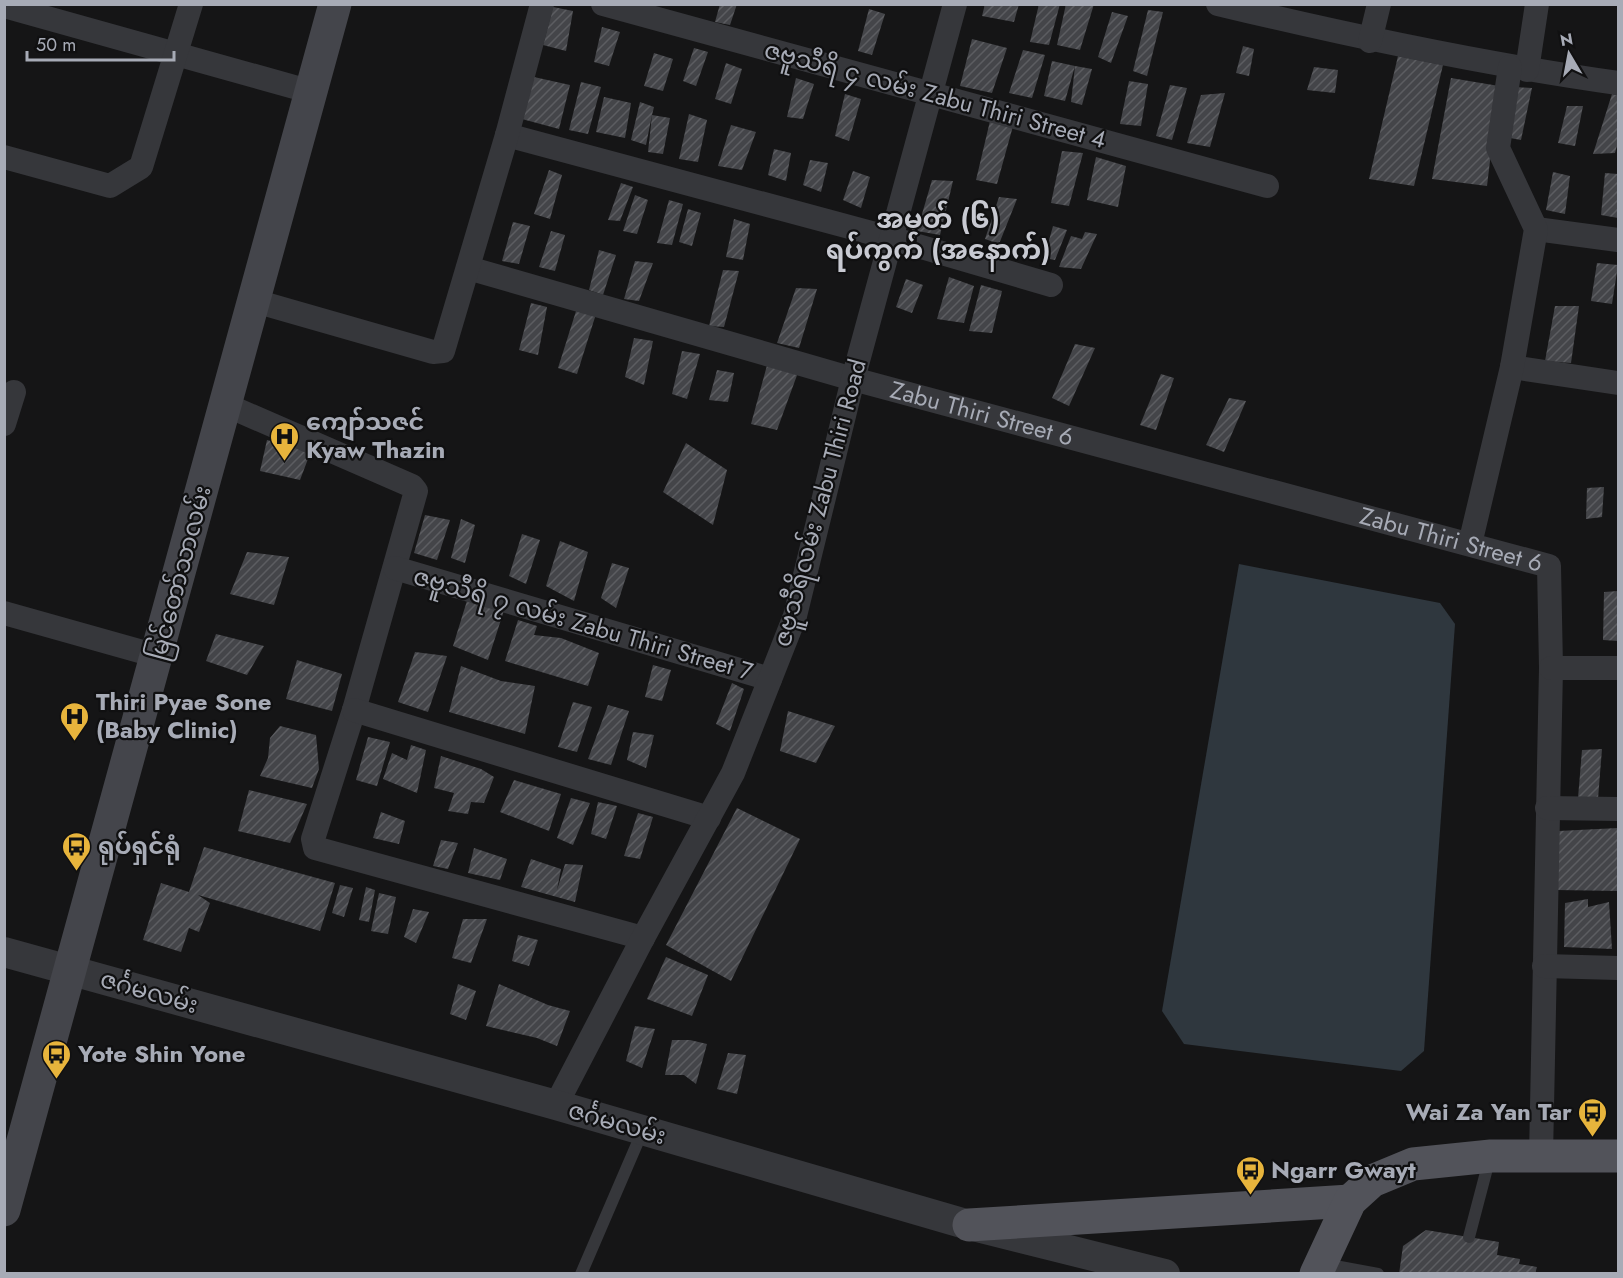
<svg xmlns="http://www.w3.org/2000/svg" width="1623" height="1278" font-family="Jost,'Noto Sans Myanmar',sans-serif">
	<defs>
		<pattern id="building-hatch" width="6" height="6" patternUnits="userSpaceOnUse" patternTransform="scale(1.5)"><rect width="6" height="6" fill="#444549"/><path d="M-1 1l2-2M0 6l6-6M5 7l2-2" fill="none" stroke="#5c5d61"/></pattern>
	</defs>
	<rect width="100%" height="100%" fill="#151516"/>
	<path fill="#2f373e" d="M 1239,564 L 1440,603 L 1455,624 L 1424,1051 L 1401,1071 L 1184,1044 L 1162,1011 Z"/>
	<g fill="url(#building-hatch)">
		<path d="M 720,4 L 737,4 L 730,25 L 715,22 Z"/>
		<path d="M 985,4 L 1019,4 L 1014,22 L 982,16 Z"/>
		<path d="M 1039,4 L 1060,4 L 1049,45 L 1030,42 Z"/>
		<path d="M 1066,4 L 1094,4 L 1080,50 L 1057,45 Z"/>
		<path d="M 553,7 L 573,11 L 566,51 L 543,45 Z"/>
		<path d="M 869,9 L 885,14 L 872,55 L 858,51 Z"/>
		<path d="M 1148,10 L 1163,12 L 1147,76 L 1133,71 Z"/>
		<path d="M 1112,12 L 1128,16 L 1111,63 L 1098,57 Z"/>
		<path d="M 602,27 L 620,32 L 609,66 L 594,62 Z"/>
		<path d="M 972,39 L 1007,48 L 992,93 L 960,86 Z"/>
		<path d="M 1243,46 L 1254,49 L 1249,76 L 1236,73 Z"/>
		<path d="M 694,48 L 708,52 L 696,86 L 683,81 Z"/>
		<path d="M 1023,50 L 1045,55 L 1032,98 L 1009,93 Z"/>
		<path d="M 654,53 L 673,59 L 663,91 L 644,86 Z"/>
		<path d="M 1398,56 L 1443,65 L 1414,186 L 1369,179 Z"/>
		<path d="M 1052,61 L 1075,66 L 1092,69 L 1082,105 L 1071,102 L 1075,66 L 1065,101 L 1044,96 Z"/>
		<path d="M 726,63 L 742,69 L 731,104 L 715,99 Z"/>
		<path d="M 1314,67 L 1338,70 L 1335,93 L 1307,90 Z"/>
		<path d="M 534,77 L 570,85 L 559,129 L 522,119 Z"/>
		<path d="M 796,78 L 814,84 L 803,119 L 787,117 Z"/>
		<path d="M 1451,78 L 1499,86 L 1487,186 L 1432,179 Z"/>
		<path d="M 1129,81 L 1148,84 L 1141,126 L 1120,124 Z"/>
		<path d="M 581,82 L 601,87 L 588,134 L 569,130 Z"/>
		<path d="M 1170,85 L 1187,88 L 1172,140 L 1156,136 Z"/>
		<path d="M 1516,87 L 1532,88 L 1521,140 L 1499,136 Z"/>
		<path d="M 1225,93 L 1210,147 L 1187,143 L 1201,95 Z"/>
		<path d="M 845,94 L 861,99 L 849,141 L 835,136 Z"/>
		<path d="M 1612,94 L 1618,95 L 1618,142 L 1615,153 L 1593,154 Z"/>
		<path d="M 604,97 L 631,103 L 625,138 L 596,132 Z"/>
		<path d="M 640,102 L 654,107 L 652,115 L 670,118 L 663,154 L 648,152 L 652,115 L 646,145 L 631,140 Z"/>
		<path d="M 1567,106 L 1583,106 L 1575,146 L 1558,143 Z"/>
		<path d="M 689,114 L 707,120 L 698,162 L 679,159 Z"/>
		<path d="M 990,121 L 1013,126 L 997,184 L 976,180 Z"/>
		<path d="M 731,125 L 756,132 L 742,170 L 718,166 Z"/>
		<path d="M 774,149 L 791,153 L 786,181 L 768,175 Z"/>
		<path d="M 1062,151 L 1083,153 L 1069,206 L 1051,203 Z"/>
		<path d="M 1096,157 L 1126,166 L 1118,207 L 1087,200 Z"/>
		<path d="M 810,160 L 828,163 L 821,192 L 803,185 Z"/>
		<path d="M 549,170 L 562,175 L 550,219 L 534,214 Z"/>
		<path d="M 853,171 L 870,177 L 861,208 L 843,200 Z"/>
		<path d="M 1553,172 L 1570,176 L 1565,214 L 1546,210 Z"/>
		<path d="M 1605,173 L 1618,174 L 1618,218 L 1601,215 Z"/>
		<path d="M 932,180 L 953,181 L 940,235 L 917,231 Z"/>
		<path d="M 621,183 L 633,187 L 620,221 L 608,220 Z"/>
		<path d="M 635,195 L 648,200 L 637,234 L 623,231 Z"/>
		<path d="M 999,197 L 1017,199 L 999,244 L 985,239 Z"/>
		<path d="M 669,200 L 683,204 L 672,245 L 657,243 Z"/>
		<path d="M 688,209 L 701,213 L 692,246 L 679,242 Z"/>
		<path d="M 734,219 L 750,224 L 743,260 L 726,257 Z"/>
		<path d="M 513,222 L 530,226 L 519,264 L 502,261 Z"/>
		<path d="M 1053,226 L 1067,230 L 1055,260 L 1044,258 Z"/>
		<path d="M 551,231 L 565,235 L 555,271 L 539,267 Z"/>
		<path d="M 1085,232 L 1097,234 L 1081,269 L 1059,267 L 1071,236 L 1082,239 Z"/>
		<path d="M 599,250 L 616,255 L 603,295 L 589,290 Z"/>
		<path d="M 635,261 L 653,263 L 639,301 L 624,299 Z"/>
		<path d="M 1597,263 L 1618,265 L 1612,304 L 1591,301 Z"/>
		<path d="M 723,270 L 739,271 L 724,327 L 709,326 Z"/>
		<path d="M 949,277 L 974,286 L 964,323 L 937,319 Z"/>
		<path d="M 906,279 L 923,285 L 912,313 L 896,307 Z"/>
		<path d="M 981,285 L 1002,291 L 992,333 L 969,331 Z"/>
		<path d="M 796,288 L 817,289 L 799,348 L 777,343 Z"/>
		<path d="M 531,303 L 547,307 L 538,355 L 519,350 Z"/>
		<path d="M 1555,306 L 1579,306 L 1571,363 L 1545,361 Z"/>
		<path d="M 577,308 L 596,314 L 577,374 L 558,368 Z"/>
		<path d="M 634,338 L 653,341 L 644,385 L 625,377 Z"/>
		<path d="M 1075,344 L 1095,348 L 1069,406 L 1052,398 Z"/>
		<path d="M 682,351 L 700,354 L 687,399 L 672,394 Z"/>
		<path d="M 769,358 L 800,367 L 777,430 L 751,424 Z"/>
		<path d="M 717,370 L 734,373 L 728,402 L 709,400 Z"/>
		<path d="M 1161,374 L 1174,378 L 1156,430 L 1140,425 Z"/>
		<path d="M 1229,398 L 1246,401 L 1224,452 L 1206,445 Z"/>
		<path d="M 267,440 L 311,451 L 300,480 L 260,471 Z"/>
		<path d="M 686,443 L 727,470 L 713,525 L 663,492 Z"/>
		<path d="M 1604,487 L 1602,517 L 1586,519 L 1587,488 Z"/>
		<path d="M 425,515 L 450,520 L 437,560 L 414,553 Z"/>
		<path d="M 461,519 L 475,525 L 465,563 L 451,558 Z"/>
		<path d="M 522,534 L 540,540 L 526,584 L 509,576 Z"/>
		<path d="M 560,541 L 588,552 L 574,601 L 546,586 Z"/>
		<path d="M 247,552 L 289,557 L 274,605 L 230,594 Z"/>
		<path d="M 612,563 L 629,568 L 616,608 L 601,598 Z"/>
		<path d="M 470,591 L 507,601 L 488,660 L 453,646 Z"/>
		<path d="M 1618,591 L 1618,641 L 1603,640 L 1604,592 Z"/>
		<path d="M 518,620 L 537,626 L 534,635 L 561,638 L 599,653 L 588,686 L 505,661 Z"/>
		<path d="M 216,634 L 264,646 L 247,675 L 206,661 Z"/>
		<path d="M 415,652 L 447,656 L 428,712 L 398,702 Z"/>
		<path d="M 297,660 L 342,674 L 332,711 L 286,699 Z"/>
		<path d="M 653,665 L 671,670 L 662,701 L 645,697 Z"/>
		<path d="M 461,666 L 501,681 L 535,686 L 525,734 L 449,712 Z"/>
		<path d="M 732,683 L 744,689 L 730,731 L 716,724 Z"/>
		<path d="M 573,702 L 592,707 L 577,752 L 558,747 Z"/>
		<path d="M 608,705 L 629,711 L 611,765 L 588,759 Z"/>
		<path d="M 788,711 L 835,726 L 816,763 L 780,751 Z"/>
		<path d="M 280,726 L 316,735 L 319,769 L 312,788 L 260,776 L 268,758 L 270,738 Z"/>
		<path d="M 633,732 L 654,735 L 646,768 L 627,760 Z"/>
		<path d="M 368,737 L 390,742 L 377,786 L 356,780 Z"/>
		<path d="M 411,745 L 426,750 L 417,793 L 383,779 L 392,753 L 407,760 Z"/>
		<path d="M 1602,749 L 1598,799 L 1578,798 L 1582,750 Z"/>
		<path d="M 441,756 L 481,769 L 494,777 L 484,803 L 471,802 L 468,814 L 448,811 L 454,793 L 434,788 Z"/>
		<path d="M 514,780 L 561,794 L 549,831 L 500,812 Z"/>
		<path d="M 249,790 L 307,804 L 290,843 L 238,831 Z"/>
		<path d="M 571,798 L 590,803 L 573,845 L 557,838 Z"/>
		<path d="M 598,802 L 617,806 L 606,839 L 591,834 Z"/>
		<path d="M 737,808 L 800,839 L 731,981 L 666,945 Z"/>
		<path d="M 381,812 L 405,821 L 399,844 L 373,838 Z"/>
		<path d="M 638,813 L 653,817 L 640,859 L 624,856 Z"/>
		<path d="M 1618,828 L 1618,891 L 1556,890 L 1558,831 Z"/>
		<path d="M 441,840 L 458,843 L 448,869 L 433,866 Z"/>
		<path d="M 204,847 L 335,883 L 320,931 L 198,895 L 210,903 L 199,932 L 189,928 L 181,952 L 143,940 L 161,883 L 189,892 Z"/>
		<path d="M 474,848 L 507,859 L 500,880 L 468,873 Z"/>
		<path d="M 531,859 L 561,869 L 557,890 L 565,864 L 583,865 L 575,902 L 521,887 Z"/>
		<path d="M 340,885 L 353,888 L 344,917 L 332,913 Z"/>
		<path d="M 366,887 L 375,890 L 369,922 L 359,920 Z"/>
		<path d="M 379,893 L 396,897 L 388,934 L 371,931 Z"/>
		<path d="M 1588,899 L 1588,907 L 1609,902 L 1612,949 L 1564,947 L 1565,903 Z"/>
		<path d="M 413,909 L 429,912 L 416,943 L 404,937 Z"/>
		<path d="M 463,919 L 487,919 L 471,963 L 452,958 Z"/>
		<path d="M 518,935 L 538,940 L 529,966 L 512,961 Z"/>
		<path d="M 666,957 L 708,975 L 692,1016 L 647,999 Z"/>
		<path d="M 458,984 L 476,991 L 466,1020 L 450,1014 Z"/>
		<path d="M 499,984 L 548,1005 L 570,1011 L 557,1046 L 537,1038 L 486,1026 Z"/>
		<path d="M 635,1026 L 655,1029 L 642,1068 L 626,1061 Z"/>
		<path d="M 672,1040 L 690,1040 L 707,1044 L 696,1084 L 684,1075 L 665,1075 Z"/>
		<path d="M 728,1053 L 746,1055 L 737,1094 L 717,1089 Z"/>
		<path d="M 1426,1230 L 1499,1242 L 1497,1255 L 1520,1259 L 1519,1264 L 1537,1267 L 1535,1274 L 1399,1274 L 1403,1246 Z"/>
	</g>
	<g fill="none" stroke-linecap="round" stroke-linejoin="round">
		<g stroke="#36373b" stroke-width="12">
			<path d="M 1469,1237 L 1490,1157"/>
			<path d="M 1324,1264 L 1378,1274"/>
			<path d="M 581,1274 L 643,1130"/>
		</g>
		<g stroke="#36373b" stroke-width="24">
			<path d="M 603,4 L 1267,186"/>
			<path d="M 1218,4 C 1351,36 1483,64 1618,83"/>
			<path d="M 4,6 L 312,92"/>
			<path d="M 1370,41 L 1379,4"/>
			<path d="M 1527,70 L 1537,4"/>
			<path d="M 507,135 L 894,239 L 1051,285"/>
			<path d="M 4,157 L 110,186 L 141,167 L 191,4"/>
			<path d="M 1536,229 L 1618,240"/>
			<path id="s1" d="M 468,268 L 853,379 L 1549,566 L 1551,668 L 1541,1156"/>
			<path d="M 255,301 L 433,352 L 443,351 L 507,135 L 542,4"/>
			<path d="M 1512,367 L 1618,383"/>
			<path d="M 226,405 L 412,486 L 416,491 L 354,710 L 313,839 L 315,848 L 643,938"/>
			<path d="M 4,424 L 14,392"/>
			<path d="M 1470,544 L 1512,367 L 1536,229 L 1498,148 L 1510,67"/>
			<path d="M 395,568 L 770,679"/>
			<path d="M 4,613 L 157,656"/>
			<path d="M 1551,668 L 1618,668"/>
			<path d="M 354,710 L 709,818"/>
			<path d="M 1547,808 L 1618,809"/>
			<path d="M 1544,966 L 1618,968"/>
			<path d="M 556,1105 L 643,938 L 733,773 L 795,616 L 853,379 L 955,4"/>
		</g>
		<path stroke="#36373b" stroke-width="30" d="M 4,952 L 556,1105 L 969,1225 L 1165,1274"/>
		<path stroke="#44454b" stroke-width="33" d="M 4,1210 L 335,4"/>
		<g stroke="#52535a" stroke-width="33">
			<path d="M 969,1225 L 1350,1201"/>
			<path d="M 1316,1274 L 1350,1201 L 1372,1181 L 1413,1164 L 1491,1156 L 1618,1156"/>
		</g>
	</g>
	<defs>
		<symbol id="hospital-pin" viewBox="-11 -11 22 30"><path d="M0 17L-7.5 6A9.5 9.5 0 1 1 7.5 6Z" fill="#e7b43c" stroke="#101011"/><path d="M-5-5h3v3.5h4V-5h3V5h-3V1.5h-4V5h-3Z" fill="#111"/></symbol>
		<symbol id="bus-pin" viewBox="-11 -11 22 30"><path d="M0 17L-7.5 6A9.5 9.5 0 1 1 7.5 6Z" fill="#e7b43c" stroke="#101011"/><path d="M-5-6H5V4H4V6H2V4H-2V6H-4V4H-5ZM-3.5-4V0h7V-4ZM-3.5 1.2v1.5H-2V1.2ZM2 1.2v1.5H3.5V1.2Z" fill="#111"/></symbol>
	</defs>
	<g fill-rule="evenodd">
		<use href="#hospital-pin" x="268" y="420" width="33" height="45"/>
		<use href="#hospital-pin" x="58" y="700" width="33" height="45"/>
		<use href="#bus-pin" x="60" y="830" width="33" height="45"/>
		<use href="#bus-pin" x="40" y="1038" width="33" height="45"/>
		<use href="#bus-pin" x="1576" y="1096" width="33" height="45"/>
		<use href="#bus-pin" x="1234" y="1154" width="33" height="45"/>
	</g>
	<g text-anchor="middle" stroke-width="4.5" stroke-linejoin="round" paint-order="stroke">
		<g font-size="24" fill="#a7abb6" stroke="#101011">
			<text transform="translate(935 95) rotate(15)" y="8">ဇဗူသီရိ ၄ လမ်း Zabu Thiri Street 4</text>
			<text dy="8" stroke="none"><textPath href="#s1" startOffset="534">Zabu Thiri Street 6</textPath></text>
			<text transform="translate(820 503) rotate(-75)" y="8">ဇဗူသီရိလမ်း Zabu Thiri Road</text>
			<text dy="8" stroke="none"><textPath href="#s1" startOffset="1020">Zabu Thiri Street 6</textPath></text>
			<text transform="translate(180 573) rotate(-75)" y="8">မြင်တော်သာလမ်း</text>
			<text transform="translate(583 624) rotate(16)" y="8">ဇဗူသီရိ ၇ လမ်း Zabu Thiri Street 7</text>
			<text transform="translate(149 992) rotate(16)" y="8">ဇင်္ဂမလမ်း</text>
			<text transform="translate(617 1123) rotate(16)" y="8">ဇင်္ဂမလမ်း</text>
		</g>
		<g font-size="24" font-weight="bold" fill="#a7abb6" stroke="#101011" text-anchor="start">
			<text x="306" y="430">ကျော်သဇင်<tspan x="306" dy="28">Kyaw Thazin</tspan></text>
			<text x="96" y="710">Thiri Pyae Sone<tspan x="96" dy="28">(Baby Clinic)</tspan></text>
			<text x="98" y="854">ရုပ်ရှင်ရုံ</text>
			<text x="78" y="1062">Yote Shin Yone</text>
			<text x="1572" y="1120" text-anchor="end">Wai Za Yan Tar</text>
			<text x="1271" y="1178">Ngarr Gwayt</text>
		</g>
		<g font-size="27" font-weight="bold" fill="#c8cad2" stroke="#101011">
			<text x="938" y="228">အမှတ် (၆)<tspan x="938" dy="31">ရပ်ကွက် (အနောက်)</tspan></text>
		</g>
	</g>
	<rect width="1623" height="1278" fill="none" stroke="#a7abb6" stroke-width="12"/>
	<g transform="translate(1569 54) rotate(350)" stroke="#101011" stroke-width="4.5" paint-order="stroke">
	<path d="M0-4.5L10 22L0 15L-10 22Z" fill="#a7abb6"/>
	<text y="-9" font-size="16" font-weight="bold" text-anchor="middle" fill="#a7abb6">N</text>
	</g>
	<path d="M27 51v9h147v-9" fill="none" stroke="#a7abb6" stroke-width="3"/>
	<text x="36" y="51" font-size="18" fill="#a7abb6" stroke="#101011" stroke-width="4.5" paint-order="stroke">50 m</text>
</svg>
